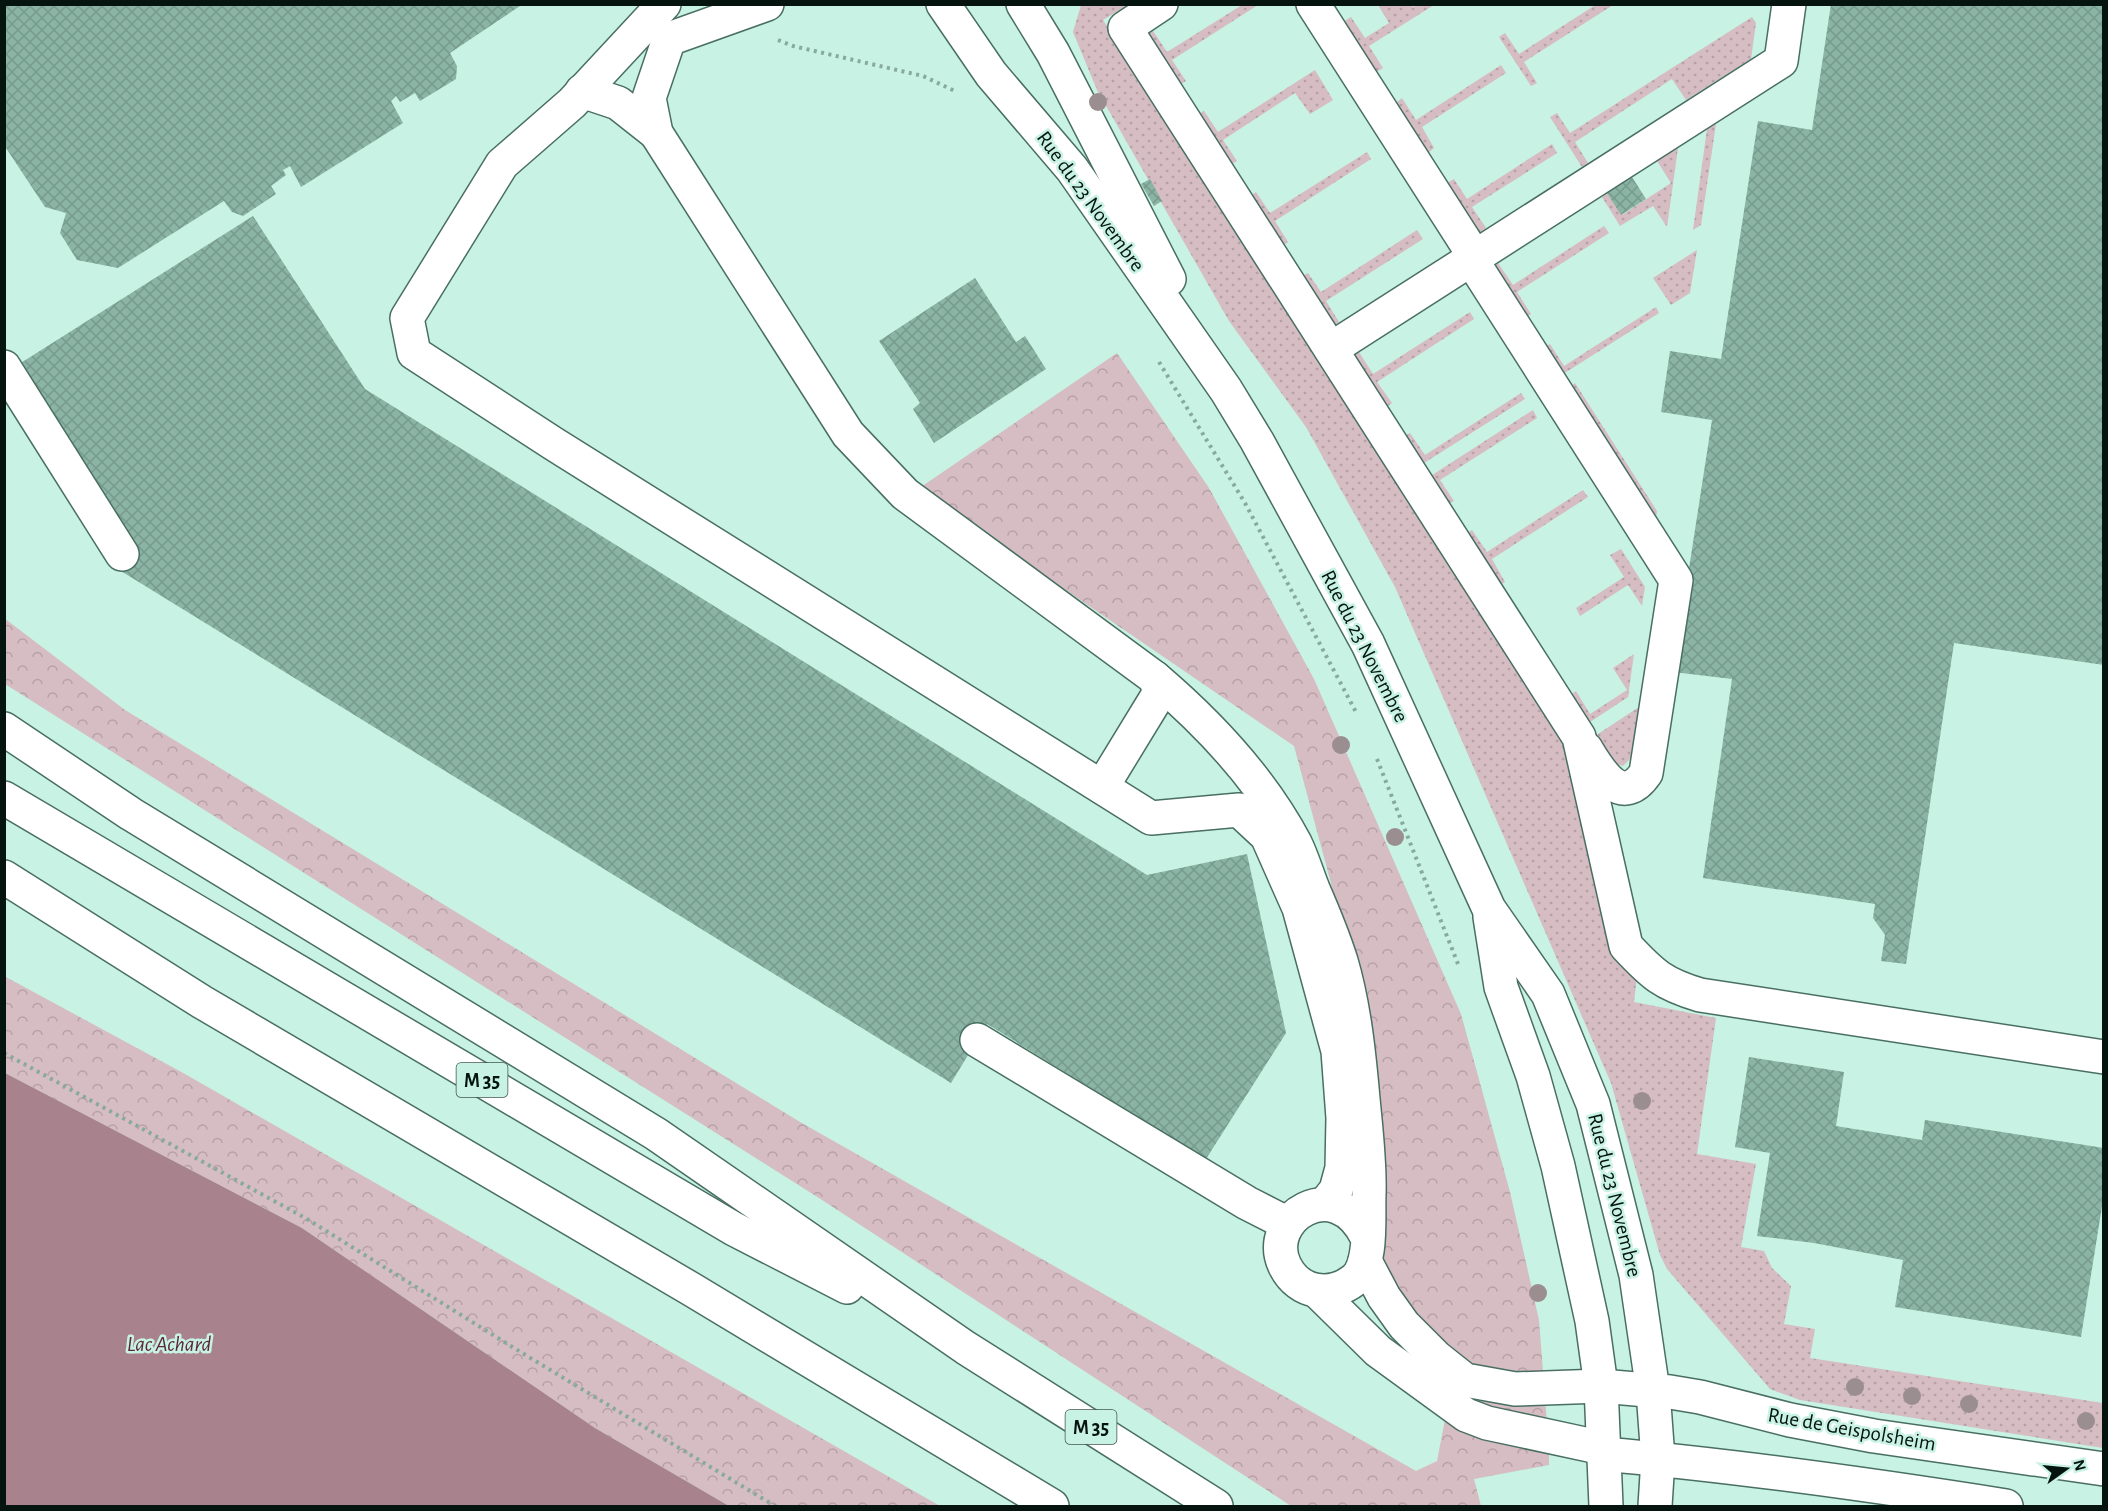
<svg xmlns="http://www.w3.org/2000/svg" width="2108" height="1511" font-family="'Alegreya Sans',sans-serif">
	<defs>
		<pattern id="grass-dots" width="8" height="8" patternUnits="userSpaceOnUse" patternTransform="scale(1.5)"><rect width="8" height="8" fill="#d6bcc3"/><path d="M2 2h.1M6 6h.1" fill="none" stroke="#b6a1a6" stroke-width="1.8" stroke-linecap="round"/></pattern>
		<pattern id="forest-crowns" width="20" height="18" patternUnits="userSpaceOnUse" patternTransform="scale(1.5)"><rect width="20" height="18" fill="#d6bcc3"/><path d="M2 6a3 3 0 1 1 6 0M12 15a3 3 0 1 1 6 0" fill="none" stroke="#b6a1a6"/></pattern>
		<pattern id="building-cross-hatch" width="8" height="8" patternUnits="userSpaceOnUse" patternTransform="scale(1.5)"><rect width="8" height="8" fill="#8bb4a5"/><path d="M0 0l8 8M0 8l8-8" fill="none" stroke="#769a8d"/></pattern>
	</defs>
	<rect width="100%" height="100%" fill="#c8f2e3"/>
	<g fill="url(#grass-dots)">
		<path d="M 1597,4 L 1613,5 L 1524,62 L 1537,83 L 1531,86 L 1499,37 L 1505,33 L 1519,54 Z"/>
		<path d="M 1081,5 L 1128,5 L 1103,20 L 1563,739 L 1637,976 L 1634,1002 L 1716,1018 L 1697,1154 L 1756,1164 L 1741,1247 L 1764,1251 L 1772,1268 L 1791,1286 L 1784,1324 L 1815,1329 L 1810,1358 L 2103,1403 L 2103,1448 L 1800,1400 L 1770,1389 L 1667,1269 L 1660,1255 L 1611,1083 L 1395,587 L 1306,427 L 1229,321 L 1097,90 L 1073,32 Z"/>
		<path d="M 1242,5 L 1258,5 L 1172,60 L 1186,81 L 1178,86 L 1146,35 L 1153,31 L 1167,52 Z"/>
		<path d="M 1378,5 L 1411,5 L 1413,7 L 1417,5 L 1434,5 L 1369,46 L 1383,68 L 1376,72 L 1343,22 L 1351,17 L 1365,38 L 1389,23 Z"/>
		<path d="M 1752,17 L 1756,23 L 1751,59 L 1686,100 L 1672,79 L 1575,142 L 1588,163 L 1582,167 L 1550,117 L 1557,113 L 1570,133 Z"/>
		<path d="M 1501,65 L 1506,73 L 1422,127 L 1434,148 L 1428,153 L 1396,103 L 1402,98 L 1416,120 Z"/>
		<path d="M 1315,70 L 1333,100 L 1310,114 L 1295,93 L 1223,140 L 1237,161 L 1229,166 L 1197,115 L 1204,111 L 1218,132 Z"/>
		<path d="M 1716,124 L 1701,225 L 1693,230 L 1707,129 Z"/>
		<path d="M 1552,144 L 1557,153 L 1472,207 L 1486,228 L 1479,233 L 1447,183 L 1454,179 L 1467,199 Z"/>
		<path d="M 1678,148 L 1667,227 L 1653,206 L 1620,226 L 1602,197 L 1607,193 L 1622,215 L 1671,183 L 1657,161 Z"/>
		<path d="M 1367,152 L 1371,159 L 1275,221 L 1288,242 L 1281,246 L 1250,196 L 1256,192 L 1270,213 Z"/>
		<path d="M 1604,226 L 1609,233 L 1517,292 L 1531,314 L 1523,319 L 1491,268 L 1498,263 L 1513,285 Z"/>
		<path d="M 1417,230 L 1423,239 L 1326,301 L 1339,322 L 1332,327 L 1301,277 L 1308,273 L 1321,292 Z"/>
		<path d="M 1697,250 L 1690,293 L 1671,305 L 1653,278 Z"/>
		<path d="M 1656,307 L 1659,313 L 1560,376 L 1543,348 L 1550,344 L 1564,366 Z"/>
		<path d="M 1470,312 L 1474,319 L 1377,382 L 1392,403 L 1385,408 L 1352,357 L 1359,352 L 1373,374 Z"/>
		<path d="M 1575,383 L 1657,511 L 1655,524 L 1568,388 Z"/>
		<path d="M 1521,393 L 1525,399 L 1421,465 L 1403,437 L 1410,433 L 1425,455 Z"/>
		<path d="M 1533,410 L 1537,418 L 1440,480 L 1454,501 L 1447,505 L 1429,477 Z"/>
		<path d="M 1583,490 L 1588,497 L 1492,559 L 1505,582 L 1498,586 L 1466,534 L 1472,530 L 1487,552 Z"/>
		<path d="M 1621,549 L 1645,587 L 1642,606 L 1628,585 L 1580,616 L 1576,608 L 1624,577 L 1610,555 Z"/>
		<path d="M 1634,654 L 1628,697 L 1587,724 L 1569,696 L 1576,691 L 1590,714 L 1627,690 L 1613,668 Z"/>
		<path d="M 1639,707 L 1632,757 L 1623,766 L 1612,762 L 1595,736 Z"/>
	</g>
	<g fill="url(#forest-crowns)">
		<path d="M 1117,353 L 1209,488 L 1314,679 L 1461,1014 L 1510,1192 L 1539,1320 L 1549,1449 L 1549,1465 L 1474,1479 L 1481,1506 L 1291,1506 L 819,1198 L 5,684 L 4,618 L 125,710 L 800,1122 L 1416,1471 L 1437,1461 L 1457,1357 L 1405,1314 L 1384,1268 L 1383,1205 L 1372,1035 L 1294,746 L 918,489 Z"/>
		<path d="M 4,976 L 185,1074 L 940,1506 L 729,1506 L 595,1428 L 302,1228 L 5,1073 Z"/>
	</g>
	<path fill="#a8828d" d="M 5,1073 L 302,1228 L 595,1428 L 729,1506 L 5,1506 Z"/>
	<g fill="url(#building-cross-hatch)">
		<path d="M 4,4 L 523,4 L 450,53 L 457,66 L 456,79 L 420,101 L 415,93 L 400,102 L 396,96 L 391,101 L 403,123 L 301,187 L 290,166 L 283,170 L 286,175 L 271,186 L 276,194 L 243,216 L 232,212 L 224,201 L 118,268 L 77,260 L 60,233 L 66,213 L 45,207 L 4,145 Z"/>
		<path d="M 1831,4 L 2104,4 L 2104,665 L 1954,643 L 1906,964 L 1881,961 L 1885,935 L 1873,918 L 1875,904 L 1703,878 L 1732,679 L 1673,672 L 1712,420 L 1661,412 L 1670,351 L 1721,359 L 1758,121 L 1812,130 Z"/>
		<path d="M 1632,177 L 1646,199 L 1621,215 L 1607,193 Z"/>
		<path d="M 1150,179 L 1162,201 L 1154,206 L 1141,184 Z"/>
		<path d="M 253,216 L 365,389 L 1147,875 L 1247,854 L 1286,1033 L 1206,1159 L 987,1024 L 951,1083 L 116,568 L 16,366 Z"/>
		<path d="M 975,278 L 1016,342 L 1025,336 L 1046,369 L 934,443 L 913,409 L 920,403 L 879,341 Z"/>
		<path d="M 1749,1057 L 1844,1072 L 1836,1126 L 1922,1140 L 1925,1120 L 2104,1148 L 2104,1194 L 2081,1337 L 1895,1307 L 1903,1260 L 1814,1243 L 1757,1236 L 1770,1153 L 1735,1147 Z"/>
	</g>
	<g fill="none" stroke-linecap="round" stroke-linejoin="round">
		<defs>
			<g id="minor">
				<path d="M 664,4 L 572,103 L 502,164 L 407,318 L 414,353 L 554,444 L 1151,818 L 1239,810 L 1267,836 L 1299,908 L 1338,1051 L 1343,1118 L 1342,1168 L 1336,1190 L 1325,1204"/>
				<path d="M 767,4 L 669,39 L 649,98 L 656,133 L 848,434 L 905,494 L 1155,678 L 1160,692 L 1102,787"/>
				<path d="M 1161,4 L 1125,28 L 1579,737 L 1626,946 C 1653,975 1663,984 1700,995 L 2104,1057"/>
				<path d="M 1313,4 L 1475,257"/>
				<path d="M 582,91 L 618,103 L 656,133"/>
				<path d="M 1471,259 L 1676,580 L 1646,773 C 1621,810 1599,770 1586,749"/>
				<path d="M 1331,349 L 1781,61 L 1789,4"/>
				<path d="M 4,367 L 122,554"/>
				<path d="M 1155,678 C 1209,724 1261,779 1295,843 C 1302,857 1307,874 1313,889 C 1323,912 1333,936 1341,961 C 1354,1005 1359,1053 1363,1099 C 1366,1131 1370,1162 1369,1194 C 1368,1217 1373,1265 1354,1280 C 1331,1298 1299,1294 1285,1266 C 1262,1219 1335,1171 1367,1237"/>
				<path d="M 977,1040 L 1247,1203 L 1288,1224"/>
				<path d="M 1365,1261 L 1384,1297 L 1404,1325 L 1436,1357 L 1465,1380 L 1515,1389 L 1601,1386"/>
				<path d="M 1317,1291 L 1378,1351 L 1466,1415 L 1487,1423 L 1603,1448"/>
			</g>
			<g id="major">
				<path d="M 943,4 L 991,74 L 1072,169 L 1226,390 L 1257,441 L 1368,644 L 1489,909 L 1548,994 L 1593,1104 L 1636,1275 L 1653,1391 L 1658,1459 L 1655,1506"/>
				<path d="M 1023,4 L 1053,53 L 1169,279"/>
				<path d="M 1490,917 L 1501,987 L 1533,1076 L 1558,1166 L 1592,1321 L 1601,1386 L 1606,1506"/>
				<path d="M 1601,1386 L 1670,1392 L 1700,1397 L 1790,1420 L 1874,1436 L 2104,1469"/>
				<path d="M 1603,1454 C 1738,1466 1873,1485 2006,1506"/>
			</g>
			<g id="highway">
				<path d="M 4,729 L 131,814 L 656,1134 L 966,1348 L 1216,1506"/>
				<path d="M 4,798 L 734,1229 L 847,1287"/>
				<path d="M 4,877 L 202,1002 L 691,1289 L 1052,1506"/>
			</g>
		</defs>
		<use href="#minor" stroke="#496f62" stroke-width="36"/>
		<use href="#major" stroke="#496f62" stroke-width="36"/>
		<use href="#highway" stroke="#496f62" stroke-width="36"/>
		<g stroke="#88a99d" stroke-width="4" stroke-dasharray="3 4.5" stroke-linecap="butt">
			<path d="M 778,40 L 793,46 L 923,76 L 957,92"/>
			<path d="M 1159,362 L 1245,503 L 1357,714"/>
			<path d="M 1377,759 L 1458,964"/>
			<path d="M 4,1053 L 307,1219 L 514,1348 L 775,1506"/>
		</g>
		<use href="#minor" stroke="#fff" stroke-width="33"/>
		<use href="#major" stroke="#fff" stroke-width="33"/>
		<use href="#highway" stroke="#fff" stroke-width="33"/>
	</g>
	<g fill="#9a8e91">
		<circle cx="1098" cy="102" r="9"/>
		<circle cx="1341" cy="745" r="9"/>
		<circle cx="1395" cy="837" r="9"/>
		<circle cx="1642" cy="1101" r="9"/>
		<circle cx="1538" cy="1293" r="9"/>
		<circle cx="1855" cy="1387" r="9"/>
		<circle cx="1912" cy="1396" r="9"/>
		<circle cx="1969" cy="1404" r="9"/>
		<circle cx="2086" cy="1421" r="9"/>
	</g>
	<g text-anchor="middle" stroke-width="5" stroke-linejoin="round" paint-order="stroke">
		<g fill="#c8f2e3" stroke="#40574f" stroke-width="1.5">
			<rect x="456.5" y="1063" width="51" height="34" rx="4.5"/>
			<rect x="1065.5" y="1410" width="51" height="34" rx="4.5"/>
		</g>
		<g font-size="20" font-weight="bold" fill="#05140f">
			<text x="482" y="1087">M 35</text>
			<text x="1091" y="1434">M 35</text>
		</g>
		<g font-size="21" fill="#05140f" stroke="#c8f2e3">
			<text transform="translate(1091 201) rotate(54)" y="7">Rue du 23 Novembre</text>
			<text transform="translate(1365 646) rotate(63)" y="7">Rue du 23 Novembre</text>
			<text transform="translate(1615 1195) rotate(76)" y="7">Rue du 23 Novembre</text>
			<text transform="translate(1852 1429) rotate(10)" y="7">Rue de Geispolsheim</text>
		</g>
		<g font-size="22" font-style="italic" fill="#5b2739" stroke="#c8f2e3">
			<text x="169" y="1351">Lac Achard</text>
		</g>
	</g>
	<rect width="2108" height="1511" fill="none" stroke="#05140f" stroke-width="12"/>
	<g transform="translate(2066 1469) rotate(75)" stroke="#c8f2e3" stroke-width="4.5" paint-order="stroke">
	<path d="M0-4.5L10 22L0 15L-10 22Z" fill="#05140f"/>
	<text y="-9" font-size="16" font-weight="bold" text-anchor="middle" fill="#05140f">N</text>
	</g>
</svg>
